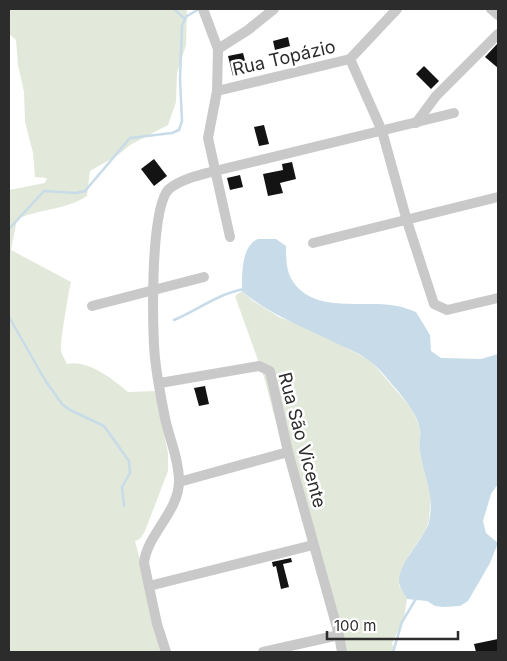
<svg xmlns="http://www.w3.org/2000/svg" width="507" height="661" font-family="Inter,sans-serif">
	<rect width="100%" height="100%" fill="#fff"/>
	<g fill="#e2e9da">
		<path d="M 9,9 L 186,9 L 187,11 L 186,45 L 177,73 L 176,102 L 168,125 L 130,145 L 118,155 L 90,171 L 87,196 C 66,210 39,209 17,219 L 11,250 L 71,282 C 69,289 60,344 61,349 C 61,354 65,359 67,364 C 87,359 113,379 128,392 L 155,391 L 168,453 L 168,471 L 145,531 L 140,539 L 135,541 L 165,652 L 9,652 L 9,190 L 45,183 L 47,178 L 35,177 L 33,153 L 25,122 L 24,92 L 18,65 L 16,40 L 9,34 Z"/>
		<path d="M 242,291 L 253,301 L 279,317 L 321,334 L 371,361 L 412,409 L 420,428 L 420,452 L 428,479 L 431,495 L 429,520 L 426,530 L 409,555 L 399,585 L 407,599 L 404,619 L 392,643 L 395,652 L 345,652 L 292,484 L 264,377 L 235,296 Z"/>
	</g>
	<path fill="#c7dce8" d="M 258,239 L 276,239 L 286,246 C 286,257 286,270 292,280 C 313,315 365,299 397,306 C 404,307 410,310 416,312 L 430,335 L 431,351 L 441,358 L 481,359 L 498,354 L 498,484 L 491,494 L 483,521 L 486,533 L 498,543 L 490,563 L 468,601 L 460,606 L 443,607 L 435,606 L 427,601 L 407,599 C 405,595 401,590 400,586 C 393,568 425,539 429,522 C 435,493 424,478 420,451 C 419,444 421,436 420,429 C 417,414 406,401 397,390 C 388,380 381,370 371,362 C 361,354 349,349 338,344 C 306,328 269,315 242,291 C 242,275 241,246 258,239 Z"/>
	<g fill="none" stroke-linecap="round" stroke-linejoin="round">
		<g stroke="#c7dce8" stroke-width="2.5">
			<path d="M 174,9 L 184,18"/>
			<path d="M 9,229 L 44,191 L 76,193 L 85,191 L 130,138 L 172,133 L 179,130 L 182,121 L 180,79 L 182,25 L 187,16 L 199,9"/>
			<path d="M 9,317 L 45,380 L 62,404 L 70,410 L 104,426 L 129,461 L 130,473 L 122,487 L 124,506"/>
			<path d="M 174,320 C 198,310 219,293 245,289"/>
			<path d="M 393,652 L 402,622 L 417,597"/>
		</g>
	</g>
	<g fill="#131313">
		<path d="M 288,37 L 290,46 L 275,50 L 273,41 Z"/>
		<path d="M 498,43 L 498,68 L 485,57 Z"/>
		<path d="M 243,53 L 248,72 L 233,76 L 228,56 Z"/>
		<path d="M 424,66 L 439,81 L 431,89 L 416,74 Z"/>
		<path d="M 264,125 L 269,144 L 259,146 L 254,127 Z"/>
		<path d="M 154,159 L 167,176 L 154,186 L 141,169 Z"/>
		<path d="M 292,162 L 296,179 L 280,183 L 283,193 L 268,196 L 263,174 L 283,170 L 282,164 Z"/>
		<path d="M 240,175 L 243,187 L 230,190 L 227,178 Z"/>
		<path d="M 205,386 L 209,404 L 199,406 L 194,388 Z"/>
		<path d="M 291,558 L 292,562 L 283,564 L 289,587 L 281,589 L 276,566 L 273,567 L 272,562 Z"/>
		<path d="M 498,639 L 498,651 L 476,652 L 474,644 Z"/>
	</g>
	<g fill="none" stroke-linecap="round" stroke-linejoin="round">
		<g stroke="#c9c9c9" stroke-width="10">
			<path d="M 203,9 L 218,49 L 217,91 L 208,138 L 230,237"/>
			<path d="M 491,9 L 498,15"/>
			<path d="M 218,49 L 248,30 L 274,9"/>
			<path d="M 350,59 L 382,131 L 407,221 L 434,304 L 447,310 L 498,298"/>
			<path d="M 217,91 L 350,59 L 397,9"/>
			<path d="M 416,123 L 436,96 L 498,34"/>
			<path d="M 313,243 L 498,197"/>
			<path d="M 92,306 L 204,277"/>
			<path d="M 160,383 L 259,366 L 270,371 L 288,452 L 339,635 L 342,652"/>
			<path d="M 179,482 L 288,452"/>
			<path d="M 149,586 L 313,545"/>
			<path d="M 166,652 L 157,624 L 144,563 C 147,534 179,512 179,481 C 179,459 169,438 165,418 C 161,398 157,377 155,358 C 152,329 150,207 169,189 C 181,179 200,175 215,171 L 454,113"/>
			<path d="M 263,652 L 339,635"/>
		</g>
	</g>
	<g text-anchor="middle" stroke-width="5" stroke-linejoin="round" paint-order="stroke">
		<g font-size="18" fill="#2c2c2c" stroke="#fff">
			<text transform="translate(284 58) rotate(-13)" y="6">Rua Topázio</text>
			<text transform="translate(302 440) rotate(75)" y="6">Rua São Vicente</text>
		</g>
	</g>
	<rect width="507" height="661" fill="none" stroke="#2c2c2c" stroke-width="20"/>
	<path d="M327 631v8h131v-8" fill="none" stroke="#2c2c2c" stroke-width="2.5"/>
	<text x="334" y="631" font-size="15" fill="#2c2c2c" stroke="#ffffff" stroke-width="4" paint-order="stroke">100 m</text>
</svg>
